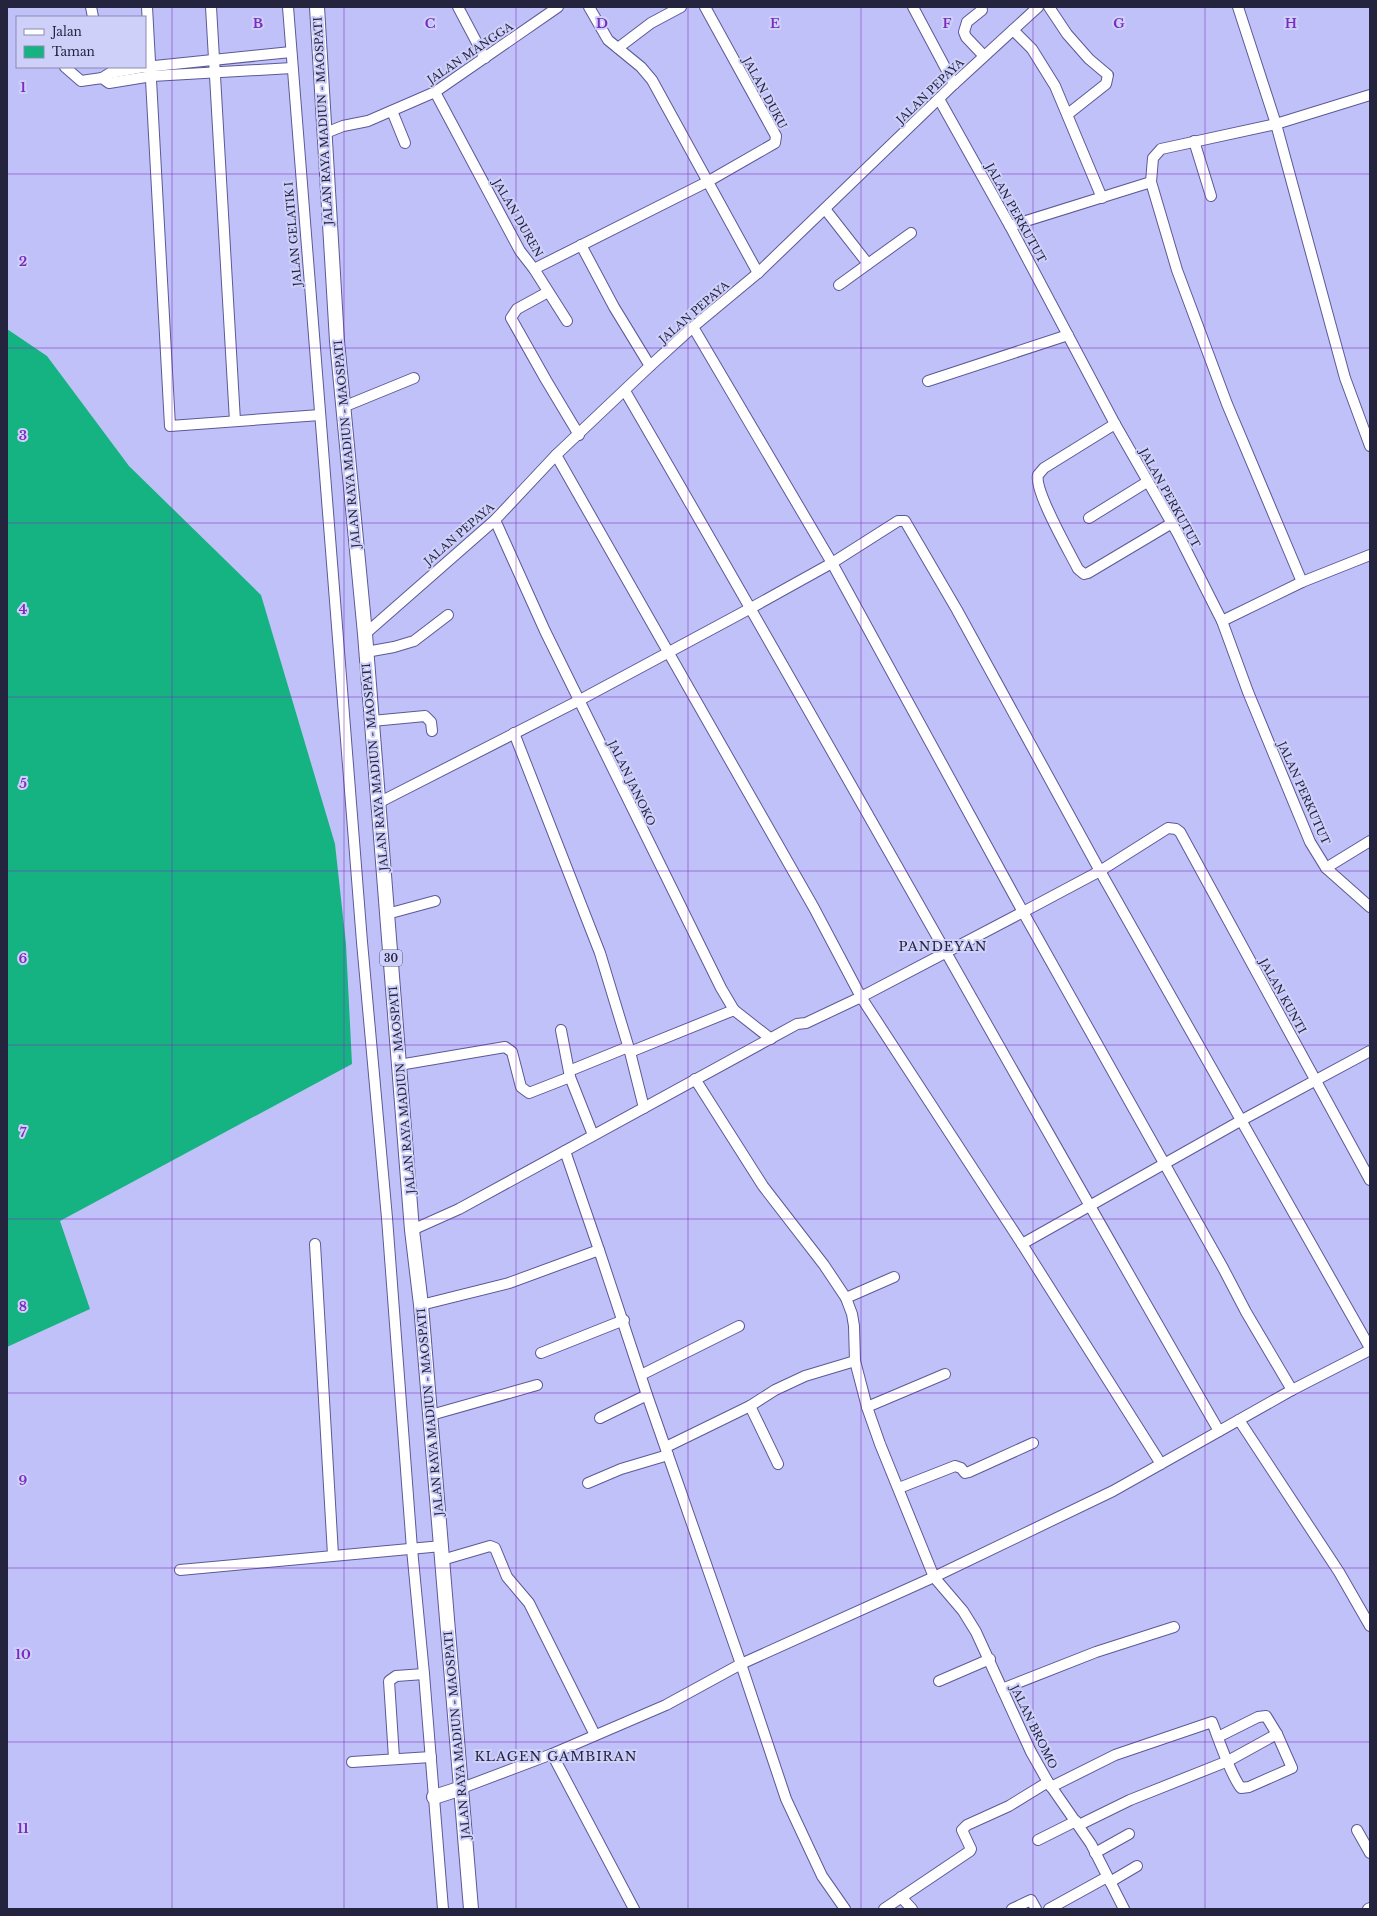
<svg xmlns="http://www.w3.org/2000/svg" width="1377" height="1916" font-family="'Libre Baskerville',serif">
	<rect width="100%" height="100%" fill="#c1c1f9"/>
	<path fill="#16b382" d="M 7,329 L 47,356 L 129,466 L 261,595 L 335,844 L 346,944 L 352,1064 L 60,1221 L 90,1309 L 7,1347 Z"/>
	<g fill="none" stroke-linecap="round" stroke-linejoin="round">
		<defs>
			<g id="minor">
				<path d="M 91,7 L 93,17"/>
				<path d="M 147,7 L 170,426 L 320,415"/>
				<path d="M 211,7 L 235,421"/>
				<path d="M 288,7 L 362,942 L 387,1218 L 412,1549 L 424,1674 L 443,1909"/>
				<path d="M 458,7 L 485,58"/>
				<path d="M 589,7 L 608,40 L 641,67 L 652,80 L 758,273"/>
				<path d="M 913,7 L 954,84"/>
				<path d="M 1049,7 L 1067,34 L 1089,59 L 1108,75 L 1106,84 L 1068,114"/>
				<path d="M 1238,7 L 1276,124 L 1345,378 L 1370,446"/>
				<path d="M 982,10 L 967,22 L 964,32 L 966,37 L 984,56"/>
				<path d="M 1013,30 L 1032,49 L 1055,86 L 1102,198"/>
				<path d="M 618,48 L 651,23 L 681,7"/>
				<path d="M 65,67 L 81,81 L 102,78 L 109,83 L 152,76 L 292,68"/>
				<path d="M 145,67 L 291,52"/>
				<path d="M 102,78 L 110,73 L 143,67"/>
				<path d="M 435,92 L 520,251 L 534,269 L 707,182 L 775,143 L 776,136 L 705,7"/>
				<path d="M 939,99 L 1010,226 L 1115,424 L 1178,534 L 1222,621 L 1248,692 L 1310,842 L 1326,868 L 1370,907"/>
				<path d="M 392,111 L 405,143"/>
				<path d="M 323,134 L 343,126 L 368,121 L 435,92 L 558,7"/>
				<path d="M 1194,141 L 1211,196"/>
				<path d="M 825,209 L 868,264 L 911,233"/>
				<path d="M 1010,226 L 1151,182"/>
				<path d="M 581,245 L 614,307 L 650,366"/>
				<path d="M 534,269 L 567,321"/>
				<path d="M 839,285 L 868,264"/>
				<path d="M 548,292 L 517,309 L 511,318 L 546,380 L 579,435"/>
				<path d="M 693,327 L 832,563 L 1023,912 L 1223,1268 L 1246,1312 L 1292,1390"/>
				<path d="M 928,381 L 1068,335"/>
				<path d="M 625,391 C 826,736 1019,1085 1219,1431"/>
				<path d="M 343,407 L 414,378"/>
				<path d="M 1115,424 L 1044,468 L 1038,475 C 1034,491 1069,551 1078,569 L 1084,574 L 1088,573 L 1172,523"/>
				<path d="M 556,455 L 814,908 L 861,997 L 1022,1244 L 1161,1464"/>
				<path d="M 1089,518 L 1147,482"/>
				<path d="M 495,520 L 545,631 L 721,988 L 734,1010 L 771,1039"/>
				<path d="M 1302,582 L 1227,404 L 1177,270 L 1151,182 L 1153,158 L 1161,149 L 1276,124 L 1370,95"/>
				<path d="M 1222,621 L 1302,582 L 1370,555"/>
				<path d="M 365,634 L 495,520 L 556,455 L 650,366 L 693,327 L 758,273 L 954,84 L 1038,7"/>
				<path d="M 366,652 L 394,647 L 414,641 L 448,615"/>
				<path d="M 372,721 L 425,716 L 431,722 L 432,731"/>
				<path d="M 514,733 L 600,953 L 630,1052 L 644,1108"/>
				<path d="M 378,803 L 578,701 L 751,608 L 832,563 L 898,521 L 905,521 L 957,610 L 1100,871 L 1370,1348"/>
				<path d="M 1326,868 L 1370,841"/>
				<path d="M 387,914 L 435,901"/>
				<path d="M 630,1052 L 734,1010"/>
				<path d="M 399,1065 L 505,1047 L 512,1052 L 521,1087 L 529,1093 L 570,1077 L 561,1030"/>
				<path d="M 569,1071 L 628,1047"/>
				<path d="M 570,1077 L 593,1135"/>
				<path d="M 695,1079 L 763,1186 L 824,1265 L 846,1298 L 852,1314 L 854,1326 L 855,1361 L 867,1407 L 880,1444 L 934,1577 L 963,1611 L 976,1632 L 1031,1752 L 1048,1782 L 1091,1844 L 1124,1909"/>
				<path d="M 565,1151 L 599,1250"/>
				<path d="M 412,1230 L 459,1209 L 797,1024 L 806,1023 L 861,997 L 1023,912 L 1100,871 L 1168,828 L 1176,829 L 1180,832 L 1370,1180"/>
				<path d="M 315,1244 L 333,1555"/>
				<path d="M 1022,1244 L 1242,1120 L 1370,1051"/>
				<path d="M 846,1298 L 894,1277"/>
				<path d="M 421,1305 L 509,1283 L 599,1250 L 647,1395 L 741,1664 L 786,1799 L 822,1876 L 845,1909"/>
				<path d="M 541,1353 L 624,1320"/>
				<path d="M 641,1375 L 739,1326"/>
				<path d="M 750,1406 L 778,1464"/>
				<path d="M 867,1407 L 945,1374"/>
				<path d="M 431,1415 L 537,1385"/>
				<path d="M 600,1418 L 647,1395"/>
				<path d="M 1239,1420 L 1339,1572 L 1370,1626"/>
				<path d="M 666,1447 L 750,1406 L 775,1390 L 805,1376 L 855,1361"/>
				<path d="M 588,1483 L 621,1469 L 668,1455"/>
				<path d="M 899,1488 L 955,1466 L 961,1468 L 965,1473 L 969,1472 L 1033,1443"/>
				<path d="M 442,1560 L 490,1546 L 495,1548 L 507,1577 L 529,1603 L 595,1735"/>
				<path d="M 180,1570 L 442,1546"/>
				<path d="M 939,1681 L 990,1659"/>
				<path d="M 1002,1689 L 1096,1652 L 1174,1627"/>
				<path d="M 552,1754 L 634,1909"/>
				<path d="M 394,1758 L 389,1681 L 396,1676 L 424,1674"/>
				<path d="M 352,1762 L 431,1757"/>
				<path d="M 1051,1787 L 1115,1755 L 1212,1722 C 1219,1740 1230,1774 1241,1788 L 1249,1787 L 1292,1768 L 1277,1734 L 1266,1716 L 1258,1717 L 1218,1737"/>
				<path d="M 462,1788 L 552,1754 L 666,1705 L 741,1664 L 934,1577 L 1113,1491 L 1292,1390 L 1370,1350"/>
				<path d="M 1079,1825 L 1130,1800 L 1228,1761 L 1277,1734"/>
				<path d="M 1357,1830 L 1370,1853"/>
				<path d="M 1038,1840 L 1076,1821"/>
				<path d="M 1095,1853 L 1129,1834"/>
				<path d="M 1110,1882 L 1137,1866"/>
				<path d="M 901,1897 L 912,1909"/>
				<path d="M 884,1909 L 970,1851 L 971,1849 L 962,1830 L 967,1825 L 1009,1806 L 1048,1782"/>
				<path d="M 1012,1909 L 1031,1900 L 1036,1909"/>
				<path d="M 1049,1909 L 1107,1877"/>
				<path d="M 1368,1909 L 1370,1908"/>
			</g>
			<g id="highway">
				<path d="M 317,7 L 337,341 L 365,634 L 412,1230 L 421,1305 L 471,1909"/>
				<path d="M 434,1797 L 462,1788"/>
			</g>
		</defs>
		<use href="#minor" stroke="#5c5997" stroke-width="12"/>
		<use href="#highway" stroke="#5c5997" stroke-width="16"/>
		<use href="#minor" stroke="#fff" stroke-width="10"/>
		<use href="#highway" stroke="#fff" stroke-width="14"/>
	</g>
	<path fill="none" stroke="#7b2cbf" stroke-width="1" stroke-opacity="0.55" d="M 172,7 L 172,1909M 344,7 L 344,1909M 516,7 L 516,1909M 688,7 L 688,1909M 861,7 L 861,1909M 1033,7 L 1033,1909M 1205,7 L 1205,1909M 7,174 L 1370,174M 7,348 L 1370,348M 7,523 L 1370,523M 7,697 L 1370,697M 7,871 L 1370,871M 7,1045 L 1370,1045M 7,1219 L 1370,1219M 7,1393 L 1370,1393M 7,1568 L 1370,1568M 7,1742 L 1370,1742"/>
	<g text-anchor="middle" stroke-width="4" stroke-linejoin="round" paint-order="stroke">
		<rect fill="#cfd0fa" stroke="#585876" stroke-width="1" x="380" y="950" width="22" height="16" rx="3"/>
		<g font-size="10" font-weight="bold" fill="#25243e">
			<text x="391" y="962">30</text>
		</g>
		<g font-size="11" fill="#25243e" stroke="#cfd0fa">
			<text transform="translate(470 53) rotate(-34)" y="4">JALAN MANGGA</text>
			<text transform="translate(930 91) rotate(-44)" y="4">JALAN PEPAYA</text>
			<text transform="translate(765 93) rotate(62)" y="4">JALAN DUKU</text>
			<text transform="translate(323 121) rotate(-93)" y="4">JALAN RAYA MADIUN - MAOSPATI</text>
			<text transform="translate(1016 213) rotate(61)" y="4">JALAN PERKUTUT</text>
			<text transform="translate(518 218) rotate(60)" y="4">JALAN DUREN</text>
			<text transform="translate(293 234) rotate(-95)" y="4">JALAN GELATIK I</text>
			<text transform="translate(694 312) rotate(-41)" y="4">JALAN PEPAYA</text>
			<text transform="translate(347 444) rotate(-95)" y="4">JALAN RAYA MADIUN - MAOSPATI</text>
			<text transform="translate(1170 498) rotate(61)" y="4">JALAN PERKUTUT</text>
			<text transform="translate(459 534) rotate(-41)" y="4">JALAN PEPAYA</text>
			<text transform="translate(375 767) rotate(-95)" y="4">JALAN RAYA MADIUN - MAOSPATI</text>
			<text transform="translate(632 783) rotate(64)" y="4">JALAN JANOKO</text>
			<text transform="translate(1304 793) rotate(66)" y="4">JALAN PERKUTUT</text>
			<text transform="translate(1283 996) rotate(61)" y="4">JALAN KUNTI</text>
			<text transform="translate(402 1090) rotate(-95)" y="4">JALAN RAYA MADIUN - MAOSPATI</text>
			<text transform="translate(430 1412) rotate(-95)" y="4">JALAN RAYA MADIUN - MAOSPATI</text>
			<text transform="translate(1034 1727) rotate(64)" y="4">JALAN BROMO</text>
			<text transform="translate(457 1735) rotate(-95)" y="4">JALAN RAYA MADIUN - MAOSPATI</text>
		</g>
		<g font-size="13" letter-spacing="1" fill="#25243e" stroke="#cfd0fa">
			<text x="943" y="951">PANDEYAN</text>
			<text x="556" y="1761">KLAGEN GAMBIRAN</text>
		</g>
	</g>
	<g font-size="13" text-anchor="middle" font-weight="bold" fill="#7b2cbf" stroke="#cfd0fa" stroke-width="4" stroke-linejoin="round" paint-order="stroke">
		<text x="258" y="28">B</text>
		<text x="430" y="28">C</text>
		<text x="602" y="28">D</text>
		<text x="775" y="28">E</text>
		<text x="947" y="28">F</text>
		<text x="1119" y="28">G</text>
		<text x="1291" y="28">H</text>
		<text x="23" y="92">1</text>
		<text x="23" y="266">2</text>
		<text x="23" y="440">3</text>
		<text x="23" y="614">4</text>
		<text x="23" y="788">5</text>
		<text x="23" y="963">6</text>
		<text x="23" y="1137">7</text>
		<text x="23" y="1311">8</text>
		<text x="23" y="1485">9</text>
		<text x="23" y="1659">10</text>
		<text x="23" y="1833">11</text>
	</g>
	<rect width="1377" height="1916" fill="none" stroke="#25243e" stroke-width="16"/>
	<rect x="16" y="16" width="130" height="52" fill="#cfd0fa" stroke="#8b8baf"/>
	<rect x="24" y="29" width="20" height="6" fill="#ffffff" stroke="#8b8baf"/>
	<text x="52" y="36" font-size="12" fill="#25243e">Jalan</text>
	<rect x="24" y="46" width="20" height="12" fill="#16b382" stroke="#8b8baf"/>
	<text x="52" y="56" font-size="12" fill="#25243e">Taman</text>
</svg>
